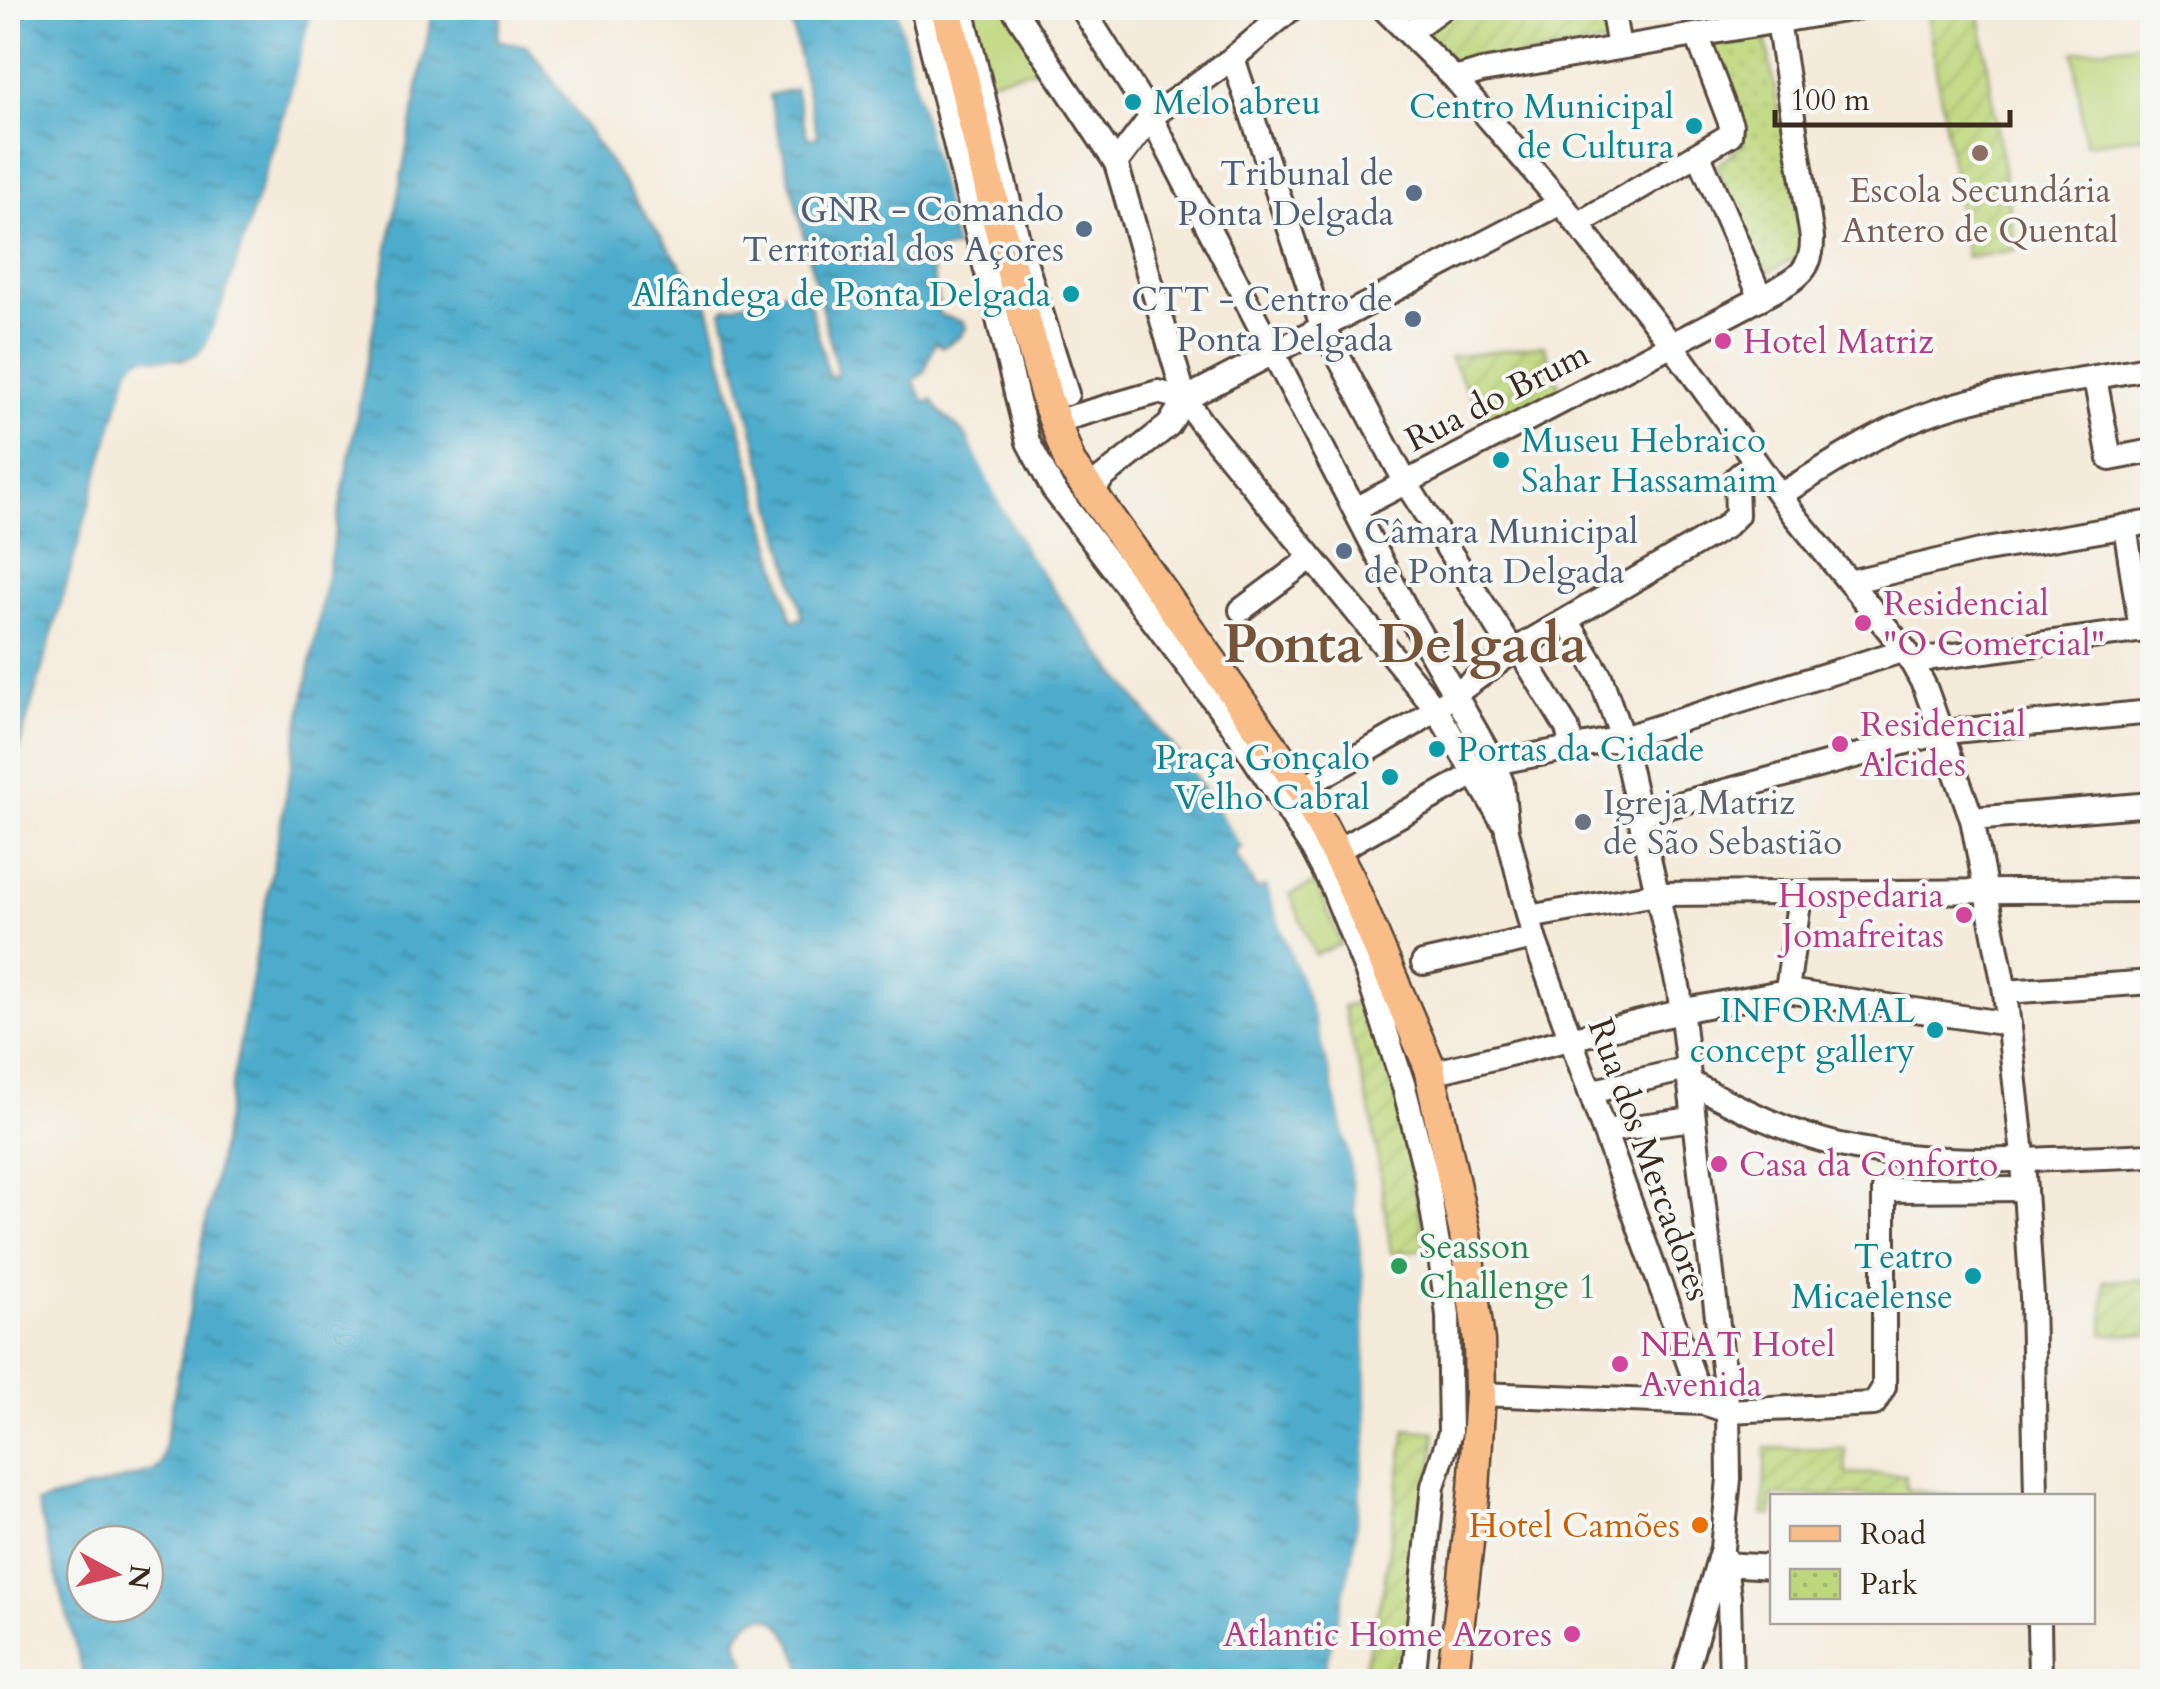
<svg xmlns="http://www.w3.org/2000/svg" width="2160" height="1689" font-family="Cardo,serif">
	<defs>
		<pattern id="park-dots" width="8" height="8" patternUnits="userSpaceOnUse" patternTransform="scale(2.5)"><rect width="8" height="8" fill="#bdd77c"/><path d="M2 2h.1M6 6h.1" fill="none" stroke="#a3b96b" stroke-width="1.8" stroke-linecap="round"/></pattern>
		<pattern id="garden-furrows" width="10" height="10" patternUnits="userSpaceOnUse" patternTransform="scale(2.5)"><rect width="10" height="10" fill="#bdd77c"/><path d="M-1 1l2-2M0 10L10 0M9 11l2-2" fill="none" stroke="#a3b96b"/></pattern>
		<pattern id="water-ripples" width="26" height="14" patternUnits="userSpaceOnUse" patternTransform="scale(2.5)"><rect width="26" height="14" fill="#4daccc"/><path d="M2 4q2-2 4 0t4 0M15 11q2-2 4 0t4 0" fill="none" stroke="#418ca5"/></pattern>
	</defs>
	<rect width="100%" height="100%" fill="#f6f6f2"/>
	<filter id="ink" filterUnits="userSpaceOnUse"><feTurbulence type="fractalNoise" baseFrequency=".01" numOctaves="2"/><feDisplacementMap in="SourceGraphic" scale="20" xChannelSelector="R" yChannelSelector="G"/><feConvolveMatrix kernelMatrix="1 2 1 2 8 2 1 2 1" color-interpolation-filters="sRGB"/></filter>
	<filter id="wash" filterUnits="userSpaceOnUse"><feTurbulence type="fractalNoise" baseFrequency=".0048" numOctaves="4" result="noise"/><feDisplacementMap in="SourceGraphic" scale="40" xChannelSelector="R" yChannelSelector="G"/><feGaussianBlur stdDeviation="2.25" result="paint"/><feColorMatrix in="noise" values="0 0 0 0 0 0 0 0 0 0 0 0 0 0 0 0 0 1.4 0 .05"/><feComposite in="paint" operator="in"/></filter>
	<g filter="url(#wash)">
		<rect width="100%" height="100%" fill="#f4ead9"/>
		<g fill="#bdd77c" stroke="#7c804d" stroke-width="2.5">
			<path d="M 966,8 L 1007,8 L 1049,66 L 984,81 Z"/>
			<path d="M 2152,42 L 2152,135 L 2085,144 L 2074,52 Z"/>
			<path d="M 1316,883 L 1341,944 L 1315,955 L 1290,894 Z"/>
		</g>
		<path fill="url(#park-dots)" stroke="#7c804d" stroke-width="2.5" d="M 1765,37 L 1806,253 L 1768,272 L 1750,259 L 1717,165 L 1743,144 L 1712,43 Z"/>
		<g fill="url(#garden-furrows)" stroke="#7c804d" stroke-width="2.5">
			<path d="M 1453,8 L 1607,8 L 1612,43 L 1456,67 L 1424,29 Z"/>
			<path d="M 1926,8 L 1979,8 L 2016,250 L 1967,258 Z"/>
			<path d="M 1544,345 L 1562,394 L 1489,430 L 1450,357 Z"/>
			<path d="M 1367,1000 L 1401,1112 L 1426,1249 L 1391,1253 L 1372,1118 L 1343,1007 Z"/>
			<path d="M 2152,1280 L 2152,1335 L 2103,1334 L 2104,1281 Z"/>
			<path d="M 1406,1429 L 1435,1432 L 1433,1486 L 1407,1681 L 1361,1682 L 1384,1585 Z"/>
			<path d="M 1766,1448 L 1845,1449 L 1846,1473 L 1905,1475 L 1906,1489 L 1957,1496 L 1772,1496 L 1772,1515 L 1763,1515 Z"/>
		</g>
		<g fill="url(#water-ripples)" stroke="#446b75" stroke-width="2.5" fill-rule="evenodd">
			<path d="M 8,8 L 313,8 C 301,66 282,122 264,178 C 251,220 239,262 223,303 C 218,318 213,341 201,352 C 180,371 149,347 130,368 L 8,786 Z"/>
			<path d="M 433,8 L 503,8 L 497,40 L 526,46 L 541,63 L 708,305 L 792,621 L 803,618 L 722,311 L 726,307 L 805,286 L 829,376 L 838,374 L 769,95 L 795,89 L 808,139 L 818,137 L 788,8 L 897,8 L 956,247 L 929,254 L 940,315 L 964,322 L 966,328 L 960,337 L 943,347 L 935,342 L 924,373 L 913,380 L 925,403 L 932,400 C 942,419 960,425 968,439 C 990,476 1005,517 1029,554 C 1095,655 1179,743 1242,847 L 1234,852 L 1257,890 L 1266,886 L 1311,1006 L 1332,1079 L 1350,1156 L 1364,1275 L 1368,1436 L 1353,1558 L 1323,1681 L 807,1681 C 799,1662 786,1609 757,1618 C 746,1621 740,1632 737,1641 L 753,1681 L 85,1681 L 37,1503 L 154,1471 L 161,1465 ZM 85,1544 L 145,1544 L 145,1604 L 85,1604 Z"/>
		</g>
		<g fill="#f4ead9">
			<path d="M 313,8 L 317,9 L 292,109 L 236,284 L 212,347 L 202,358 L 186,365 L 147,363 L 135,370 L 12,788 L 8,791 L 130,368 L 137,360 L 147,358 L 184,361 L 199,354 L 207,344 L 231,283 L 287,108 Z"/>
			<path d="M 897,8 L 902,8 L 961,246 L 956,247 Z"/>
			<path d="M 966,433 L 971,434 L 1034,552 L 1191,758 L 1247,844 L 1242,847 L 1186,761 L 1029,555 L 995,494 Z"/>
			<path d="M 1271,884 L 1316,1004 L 1337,1078 L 1355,1155 L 1369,1275 L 1373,1436 L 1358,1559 L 1328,1682 L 1323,1681 L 1353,1558 L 1368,1436 L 1364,1275 L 1350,1156 L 1332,1079 L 1311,1006 L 1266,886 Z"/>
		</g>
	</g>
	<g filter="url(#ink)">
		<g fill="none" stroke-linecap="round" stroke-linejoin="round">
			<defs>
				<g id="minor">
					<path d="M 922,8 L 1028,442 L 1053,489 L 1231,723 L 1312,848 L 1332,886 L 1366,970 L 1404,1087 L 1427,1178 L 1441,1264 L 1448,1315 L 1450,1433 L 1433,1486 L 1413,1682"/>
					<path d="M 962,8 L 1018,239 L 1067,394"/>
					<path d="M 1013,8 L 1116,163 L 1185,399 L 1200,421 L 1436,709 L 1501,819"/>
					<path d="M 1082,8 L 1151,117 L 1406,609 L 1494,763 L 1502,783 L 1507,831 L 1534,938 L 1703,1403"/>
					<path d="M 1383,8 L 1455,79 L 1561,203 L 1672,345 L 1794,515 L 1905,650 L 1925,687 L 1972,819 L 2005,992 L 2022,1146 L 2032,1297 L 2036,1496"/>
					<path d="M 1612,8 L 1619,47"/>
					<path d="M 1409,32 L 1442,8"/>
					<path d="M 1233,58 L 1322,326 L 1406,483 L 1513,651"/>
					<path d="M 1455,79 L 1482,71 L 1856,8"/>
					<path d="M 1699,155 L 1761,298"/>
					<path d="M 1116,163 L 1151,117 L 1233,58 L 1292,8"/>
					<path d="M 1578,224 L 1730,135 L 1731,125 L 1697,35"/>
					<path d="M 2095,378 L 2110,459 L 2152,451"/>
					<path d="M 1054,422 L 1158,392 L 1185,399"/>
					<path d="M 1092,495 L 1102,478 L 1169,425 L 1185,399 L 1561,203"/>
					<path d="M 1780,495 C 1825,468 1871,436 1920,417 C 1993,389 2076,382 2152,367"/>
					<path d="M 1355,509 L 1761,298 C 1790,281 1813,276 1812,238 L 1778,21"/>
					<path d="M 2125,526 L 2141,630"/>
					<path d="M 1849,582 L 1980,551 L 2152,522"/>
					<path d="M 1241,610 L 1311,558"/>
					<path d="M 1567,620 L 1600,676 L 1622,738 L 1905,650"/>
					<path d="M 1518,648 L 1567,728 L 1572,748"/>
					<path d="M 1913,664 L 1932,658 L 2152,629"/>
					<path d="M 1302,788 L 1416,723 L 1518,648 L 1725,527 L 1737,515 L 1736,478 L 1755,462"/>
					<path d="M 1637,815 L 1944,732 L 2152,712"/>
					<path d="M 1972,819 L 2152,804"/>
					<path d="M 1336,851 L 1494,763 L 1622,738 L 1679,991 L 1728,1411 L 1729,1479 L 1722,1548 L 1683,1682"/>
					<path d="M 1529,917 L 1656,894 L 2152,890"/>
					<path d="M 1423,963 L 1534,938"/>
					<path d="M 1787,991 L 1800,895"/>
					<path d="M 2005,992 L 2152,982"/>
					<path d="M 1444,1070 L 1696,1008 L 1787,991 L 2009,1024"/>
					<path d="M 1689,1082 C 1737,1107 1791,1135 1845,1146 C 1945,1168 2051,1159 2152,1155"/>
					<path d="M 1590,1092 L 1687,1069"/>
					<path d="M 1604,1131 L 1693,1119"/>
					<path d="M 1480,1394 L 1703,1403 L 1728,1411 L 1874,1404 L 1884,1387 L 1884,1190 L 2025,1189"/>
					<path d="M 1724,1557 L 1729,1597 L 1731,1682"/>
					<path d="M 1724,1564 L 1772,1567"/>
					<path d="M 2039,1622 L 2040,1682"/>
				</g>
				<path id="major" d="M 946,8 L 997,218 L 1047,400 L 1070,463 L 1302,788 L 1349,878 L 1428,1063 L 1465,1234 L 1479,1341 L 1480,1394 L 1474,1490 L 1452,1682"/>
			</defs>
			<use href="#minor" stroke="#57473a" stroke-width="28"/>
			<use href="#major" stroke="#57473a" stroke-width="35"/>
			<use href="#minor" stroke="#fff" stroke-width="22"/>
			<use href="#major" stroke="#f8bd88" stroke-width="30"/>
		</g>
	</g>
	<g fill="#0f9aa8" stroke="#f6f6f2" stroke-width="4">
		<circle cx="1133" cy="102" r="10"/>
		<circle cx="1694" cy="126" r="10"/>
		<circle cx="1071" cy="294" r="10"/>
		<circle cx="1501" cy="460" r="10"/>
		<circle cx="1437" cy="749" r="10"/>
		<circle cx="1390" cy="777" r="10"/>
		<circle cx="1935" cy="1030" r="10"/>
		<circle cx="1973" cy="1276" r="10"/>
	</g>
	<circle fill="#8d6e63" stroke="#f6f6f2" stroke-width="4" cx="1980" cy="153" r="10"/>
	<g fill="#5c6f8a" stroke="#f6f6f2" stroke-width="4">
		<circle cx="1414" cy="193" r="10"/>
		<circle cx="1084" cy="229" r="10"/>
		<circle cx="1413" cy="319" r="10"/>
		<circle cx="1344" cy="551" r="10"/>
	</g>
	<g fill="#d1479c" stroke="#f6f6f2" stroke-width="4">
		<circle cx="1723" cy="341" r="10"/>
		<circle cx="1863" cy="623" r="10"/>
		<circle cx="1840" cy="744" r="10"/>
		<circle cx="1964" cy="915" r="10"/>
		<circle cx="1719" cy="1164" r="10"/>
		<circle cx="1620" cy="1364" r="10"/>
		<circle cx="1572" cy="1634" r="10"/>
	</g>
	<circle fill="#6b7280" stroke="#f6f6f2" stroke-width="4" cx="1583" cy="822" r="10"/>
	<circle fill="#2e9e5b" stroke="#f6f6f2" stroke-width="4" cx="1399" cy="1266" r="10"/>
	<circle fill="#e8710a" stroke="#f6f6f2" stroke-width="4" cx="1700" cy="1525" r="10"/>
	<g text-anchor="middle" stroke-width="8" stroke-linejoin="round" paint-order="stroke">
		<g font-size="35" fill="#0d838f" stroke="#f6f6f2" text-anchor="end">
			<text x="1153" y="114" text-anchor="start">Melo abreu</text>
			<text x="1674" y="118">Centro Municipal<tspan x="1674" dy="40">de Cultura</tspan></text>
			<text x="1051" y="306">Alfândega de Ponta Delgada</text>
			<text x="1521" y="452" text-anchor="start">Museu Hebraico<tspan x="1521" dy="40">Sahar Hassamaim</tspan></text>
			<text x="1457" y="761" text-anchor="start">Portas da Cidade</text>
			<text x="1370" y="769">Praça Gonçalo<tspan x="1370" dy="40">Velho Cabral</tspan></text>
			<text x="1915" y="1022">INFORMAL<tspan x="1915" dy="40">concept gallery</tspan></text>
			<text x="1953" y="1268">Teatro<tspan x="1953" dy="40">Micaelense</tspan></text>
		</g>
		<g font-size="35" fill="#4e5e75" stroke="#f6f6f2" text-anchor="end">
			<text x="1394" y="185">Tribunal de<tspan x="1394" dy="40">Ponta Delgada</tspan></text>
			<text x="1064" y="221">GNR - Comando<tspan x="1064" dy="40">Territorial dos Açores</tspan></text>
			<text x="1393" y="311">CTT - Centro de<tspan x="1393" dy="40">Ponta Delgada</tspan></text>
			<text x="1364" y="543" text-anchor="start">Câmara Municipal<tspan x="1364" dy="40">de Ponta Delgada</tspan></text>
		</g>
		<g font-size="35" fill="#785e54" stroke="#f6f6f2">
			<text x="1980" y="202">Escola Secundária<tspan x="1980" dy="40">Antero de Quental</tspan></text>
		</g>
		<g font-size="35" fill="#b23c85" stroke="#f6f6f2" text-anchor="start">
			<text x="1743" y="353">Hotel Matriz</text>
			<text x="1883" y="615">Residencial<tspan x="1883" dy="40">"O Comercial"</tspan></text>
			<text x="1860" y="736">Residencial<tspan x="1860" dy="40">Alcides</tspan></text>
			<text x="1944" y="907" text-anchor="end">Hospedaria<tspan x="1944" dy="40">Jomafreitas</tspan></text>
			<text x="1739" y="1176">Casa da Conforto</text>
			<text x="1640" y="1356">NEAT Hotel<tspan x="1640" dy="40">Avenida</tspan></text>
			<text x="1552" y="1646" text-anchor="end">Atlantic Home Azores</text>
		</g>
		<g font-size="35" fill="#3b2a1e" stroke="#f6f6f2">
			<text transform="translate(1497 396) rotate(-27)" y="12">Rua do Brum</text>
			<text transform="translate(1650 1159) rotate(70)" y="12">Rua dos Mercadores</text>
		</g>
		<g font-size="35" fill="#5b616d" stroke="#f6f6f2" text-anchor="start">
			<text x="1603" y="814">Igreja Matriz<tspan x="1603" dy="40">de São Sebastião</tspan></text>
		</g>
		<g font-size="35" fill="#27864d" stroke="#f6f6f2" text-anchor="start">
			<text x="1419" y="1258">Seasson<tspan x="1419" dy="40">Challenge 1</tspan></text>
		</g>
		<g font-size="35" fill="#c56008" stroke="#f6f6f2" text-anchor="end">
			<text x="1680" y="1537">Hotel Camões</text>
		</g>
		<g font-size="55" font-weight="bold" fill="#765439" stroke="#f6f6f2">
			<text x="1405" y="662">Ponta Delgada</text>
		</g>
	</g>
	<rect width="2160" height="1689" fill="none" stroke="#f6f6f2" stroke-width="40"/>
	<rect x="1770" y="1494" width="325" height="130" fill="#f6f6f2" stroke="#aba49d" stroke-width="2.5"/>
	<rect x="1790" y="1526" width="50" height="15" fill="#f8bd88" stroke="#aba49d" stroke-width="2.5"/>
	<text x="1860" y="1544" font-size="30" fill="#3b2a1e">Road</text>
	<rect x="1790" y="1569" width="50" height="30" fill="url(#park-dots)" stroke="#aba49d" stroke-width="2.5"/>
	<text x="1860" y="1594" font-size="30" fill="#3b2a1e">Park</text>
	<g transform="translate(115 1574) rotate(97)"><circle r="48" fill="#f6f6f2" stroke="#aba49d" stroke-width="2.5"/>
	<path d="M0-8L18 38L0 25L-18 38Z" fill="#d1495b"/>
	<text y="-15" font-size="28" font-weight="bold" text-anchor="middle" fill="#3b2a1e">N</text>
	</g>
	<path d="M1775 110v15h235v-15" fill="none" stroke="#3b2a1e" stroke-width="5"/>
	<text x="1790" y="110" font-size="30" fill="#3b2a1e" stroke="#f6f6f2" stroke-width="8" paint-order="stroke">100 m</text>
</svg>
